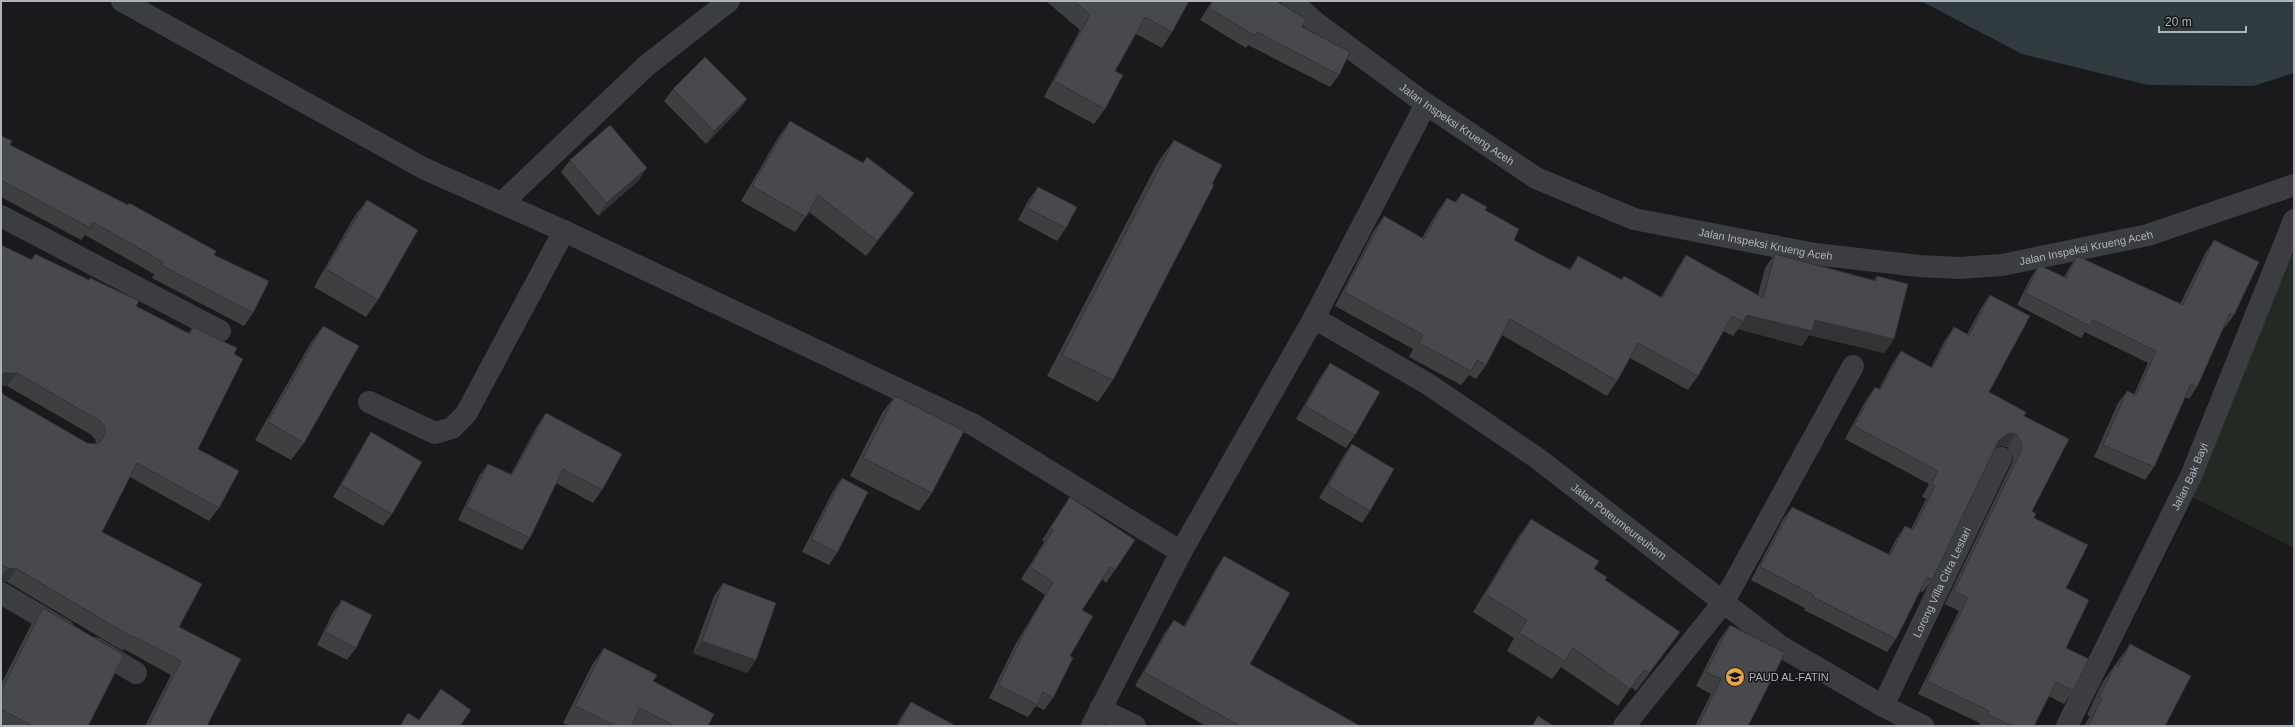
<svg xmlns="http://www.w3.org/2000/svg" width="2295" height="727" font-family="Arial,sans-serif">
	<rect width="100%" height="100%" fill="#1a1a1c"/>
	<path fill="#222a23" d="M 2287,255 L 2294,256 L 2294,548 L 2188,495 Z"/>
	<path fill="#303b40" d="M 1921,1 L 2294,1 L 2294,73 L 2253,86 L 2148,85 L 2022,54 Z"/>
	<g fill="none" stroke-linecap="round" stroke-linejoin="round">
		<g stroke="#3b3d41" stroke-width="22">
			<path d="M 122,1 L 423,168 L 564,231 L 974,425 L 1181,552"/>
			<path id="s1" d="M 1292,1 L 1315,22 L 1426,104 L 1536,178 L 1634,219 L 1815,254 L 1919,266 L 1959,268 L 2002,265 L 2148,235 L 2294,185"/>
			<path d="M 502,203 L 646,66 L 729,1"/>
			<path d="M 1,216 L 220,331"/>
			<path id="s2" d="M 1314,318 L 1428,384 L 1537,458 L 1780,646 L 1883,706 L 1923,726"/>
			<path d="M 369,402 L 435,433 L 452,428 L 466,414 L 564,231"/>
			<path d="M 1,593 L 64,630"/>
			<path d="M 95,648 L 136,673"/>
			<path id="s3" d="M 1883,706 L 2001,458"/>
			<path d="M 1100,709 L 1135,726"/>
			<path d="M 1092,726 L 1181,552 L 1314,318 L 1426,104"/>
			<path d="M 1624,726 L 1723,603 L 1853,366"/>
			<path id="s4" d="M 2067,726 L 2191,476 L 2294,220"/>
		</g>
	</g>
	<g fill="#3d3f41">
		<path d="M 1046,1 L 1189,1 L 1172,32 L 1162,48 L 1136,34 L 1115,71 L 1105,109 L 1094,124 L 1044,97 L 1080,30 Z"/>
		<path d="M 1212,1 L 1276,1 L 1302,27 L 1339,75 L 1330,87 L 1248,45 L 1246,48 L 1200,20 Z"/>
		<path d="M 673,89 L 747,99 L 738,111 L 706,144 L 664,101 Z"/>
		<path d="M 790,121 L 914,193 L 903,209 L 866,256 L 809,212 L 795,232 L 741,201 L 779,136 Z"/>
		<path d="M 1,136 L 10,145 L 214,255 L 253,313 L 244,326 L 152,278 L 154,274 L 85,235 L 81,240 L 1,197 Z"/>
		<path d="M 1174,140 L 1113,380 L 1098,402 L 1047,376 L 1158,162 Z"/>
		<path d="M 570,160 L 647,168 L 638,181 L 598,216 L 561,172 Z"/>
		<path d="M 1038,187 L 1066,228 L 1057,241 L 1018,220 L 1029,199 Z"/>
		<path d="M 1462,193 L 1485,210 L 1514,240 L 1569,270 L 1578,256 L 1621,279 L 1624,276 L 1661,297 L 1677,269 L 1686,255 L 1758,295 L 1765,268 L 1775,254 L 1874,280 L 1877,276 L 1894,339 L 1884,353 L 1809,335 L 1802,346 L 1738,329 L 1733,336 L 1723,331 L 1698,376 L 1688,390 L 1630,358 L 1617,381 L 1607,396 L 1502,335 L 1486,365 L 1476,379 L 1469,375 L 1461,385 L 1409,357 L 1413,349 L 1335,306 L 1374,230 L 1384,216 L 1422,238 L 1437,212 L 1447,198 L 1455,202 Z"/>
		<path d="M 367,200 L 378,300 L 366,317 L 314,287 L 354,217 Z"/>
		<path d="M 2214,240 L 2234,315 L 2225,327 L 2224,327 L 2197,387 L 2189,399 L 2185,397 L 2154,467 L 2145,480 L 2094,457 L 2118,403 L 2127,391 L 2134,394 L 2148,363 L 2085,332 L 2081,338 L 2017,305 L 2031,277 L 2039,265 L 2064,277 L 2069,268 L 2077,256 L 2180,304 L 2206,252 Z"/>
		<path d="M 1,245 L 31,259 L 35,254 L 89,280 L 90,278 L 136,306 L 188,333 L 193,327 L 234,354 L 198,449 L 219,508 L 209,521 L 130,477 L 102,532 L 179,627 L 207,726 L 145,726 L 171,675 L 124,649 L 123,651 L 7,582 L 1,582 L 1,391 L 4,395 L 87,443 L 94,444 L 96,443 L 95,439 L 90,434 L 7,386 L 1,386 Z"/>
		<path d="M 1990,295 L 1989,392 L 2024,416 L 2032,511 L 2034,518 L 2066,588 L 2066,648 L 2073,691 L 2064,704 L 2049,696 L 2034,726 L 1979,726 L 1980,723 L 1918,694 L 1959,611 L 1945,604 L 2012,463 L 2013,457 L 2007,447 L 2000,446 L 1994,450 L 1932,580 L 1923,592 L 1920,591 L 1896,639 L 1887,652 L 1804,610 L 1805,608 L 1751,580 L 1783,519 L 1792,507 L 1888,555 L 1896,539 L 1905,526 L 1911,529 L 1926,499 L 1922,497 L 1929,484 L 1845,439 L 1866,400 L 1875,387 L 1879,389 L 1892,364 L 1901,351 L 1931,367 L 1945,340 L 1954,327 L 1967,334 L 1981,308 Z"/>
		<path d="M 323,326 L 304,443 L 291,460 L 255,440 L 310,344 Z"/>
		<path d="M 1330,363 L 1355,435 L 1346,448 L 1296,419 L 1321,376 Z"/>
		<path d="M 895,396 L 932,493 L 919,511 L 850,476 L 882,413 Z"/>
		<path d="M 546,413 L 602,490 L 593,503 L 556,483 L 530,538 L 522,550 L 458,520 L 479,476 L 488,464 L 511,474 L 537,426 Z"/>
		<path d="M 371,432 L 392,514 L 383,526 L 333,497 L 363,445 Z"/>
		<path d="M 1352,444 L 1370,511 L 1362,523 L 1319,498 L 1343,457 Z"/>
		<path d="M 842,478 L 837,553 L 829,565 L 802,552 L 833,491 Z"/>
		<path d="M 1070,497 L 1115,570 L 1106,583 L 1102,579 L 1082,610 L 1070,656 L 1053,698 L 1044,710 L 1036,706 L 1028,717 L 989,698 L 1015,645 L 1045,595 L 1021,579 L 1044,542 L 1042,540 Z"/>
		<path d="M 1531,519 L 1594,569 L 1605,580 L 1680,632 L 1667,650 L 1636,691 L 1631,687 L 1618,706 L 1561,667 L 1552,679 L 1507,651 L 1514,638 L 1473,612 L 1518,537 Z"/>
		<path d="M 1224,556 L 1250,664 L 1360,726 L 1206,726 L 1135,686 L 1164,634 L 1174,620 L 1184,626 L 1215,570 Z"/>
		<path d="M 723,583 L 756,660 L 747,673 L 693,653 L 714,596 Z"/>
		<path d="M 342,600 L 356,648 L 347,660 L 317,645 L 333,612 Z"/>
		<path d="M 43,608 L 88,726 L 1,726 L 1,684 L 31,625 Z"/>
		<path d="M 1730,625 L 1748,726 L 1749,726 L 1695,726 L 1711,694 L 1696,686 L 1719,640 Z"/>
		<path d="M 2130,644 L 2165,726 L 2084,726 L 2090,716 L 2087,715 L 2102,683 L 2115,665 Z"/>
		<path d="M 604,648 L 653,681 L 708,726 L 570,726 L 563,723 L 592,665 Z"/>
		<path d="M 911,702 L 955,726 L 896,726 L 901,717 Z"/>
	</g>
	<g fill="#323335">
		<path d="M 747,99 L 738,111 L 706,144 L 714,131 Z"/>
		<path d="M 647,168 L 638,181 L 598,216 L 606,203 Z"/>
		<path d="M 914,193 L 903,209 L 866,256 L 877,241 Z"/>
		<path d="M 1747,315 L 1815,320 L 1894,339 L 1884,353 L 1809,335 L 1802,346 L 1738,329 Z"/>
		<path d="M 4,373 L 17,373 L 7,386 L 1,386 L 1,376 Z"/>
		<path d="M 2009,433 L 2016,434 L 2007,447 L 2000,446 L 1990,453 L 1999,440 Z"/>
		<path d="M 8,568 L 17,569 L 7,582 L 1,582 L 1,577 Z"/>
		<path d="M 1680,632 L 1667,650 L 1636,691 L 1649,673 Z"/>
		<path d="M 702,641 L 756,660 L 747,673 L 693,653 Z"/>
	</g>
	<g fill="#47494c" stroke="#323335">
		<path d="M 1074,1 L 1189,1 L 1172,32 L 1145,17 L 1115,71 L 1123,75 L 1105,109 L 1054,81 L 1090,15 Z"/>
		<path d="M 1213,1 L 1276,1 L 1306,19 L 1302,27 L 1350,52 L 1339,75 L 1257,32 L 1255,36 L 1209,8 Z"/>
		<path d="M 705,57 L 747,99 L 714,131 L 673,89 Z"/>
		<path d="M 790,121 L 863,163 L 867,157 L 914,193 L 877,241 L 818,195 L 806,217 L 752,186 Z"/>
		<path d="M 610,125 L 647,168 L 606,203 L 570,160 Z"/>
		<path d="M 1,136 L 12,141 L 10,145 L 128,205 L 129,203 L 216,251 L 214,255 L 269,281 L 253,313 L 161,265 L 163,262 L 93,222 L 90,228 L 1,180 Z"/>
		<path d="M 1174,140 L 1222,165 L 1212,184 L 1214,185 L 1113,380 L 1062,355 Z"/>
		<path d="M 1038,187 L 1077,207 L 1066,228 L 1027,208 Z"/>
		<path d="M 1462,193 L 1487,207 L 1485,210 L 1519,229 L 1514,240 L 1541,255 L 1571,270 L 1578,256 L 1622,280 L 1624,276 L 1662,298 L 1686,255 L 1763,298 L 1775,254 L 1876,281 L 1877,276 L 1908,284 L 1894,339 L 1815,320 L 1812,331 L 1747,315 L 1743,322 L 1732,316 L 1698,376 L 1638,343 L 1617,381 L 1510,319 L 1486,365 L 1477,360 L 1471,371 L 1419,343 L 1423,335 L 1344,292 L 1384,216 L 1424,239 L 1447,198 L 1456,203 Z"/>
		<path d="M 367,200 L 418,230 L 378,300 L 326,269 Z"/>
		<path d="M 2214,240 L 2259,262 L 2234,315 L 2230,313 L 2197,387 L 2191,384 L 2154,467 L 2103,445 L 2127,391 L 2136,395 L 2156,351 L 2093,320 L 2090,326 L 2025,293 L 2039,265 L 2066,278 L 2077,256 L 2183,305 Z"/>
		<path d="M 1,245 L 32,260 L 35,254 L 89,280 L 90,278 L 139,301 L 136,306 L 190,334 L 193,327 L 237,348 L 234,354 L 243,359 L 198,449 L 239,471 L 219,508 L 137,463 L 102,532 L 202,584 L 179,627 L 241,659 L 207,726 L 148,726 L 181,661 L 133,636 L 132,637 L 17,569 L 8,568 L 1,564 L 1,391 L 4,395 L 87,443 L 94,444 L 100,442 L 106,432 L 104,426 L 100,421 L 17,373 L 4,373 L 1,376 Z"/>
		<path d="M 1990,295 L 2030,316 L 1989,392 L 2026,412 L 2024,416 L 2069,439 L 2032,511 L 2036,514 L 2034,518 L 2088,545 L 2066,588 L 2089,600 L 2066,648 L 2089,659 L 2073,691 L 2056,682 L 2034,726 L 2012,726 L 1987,714 L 1989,711 L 1927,681 L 1968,598 L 1954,591 L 2021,451 L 2022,444 L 2016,434 L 2009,433 L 1999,440 L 1932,580 L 1927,577 L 1896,639 L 1813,597 L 1814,595 L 1760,567 L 1792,507 L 1890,555 L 1905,526 L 1913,530 L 1935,486 L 1931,484 L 1938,471 L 1854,426 L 1875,387 L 1880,390 L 1901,351 L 1932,368 L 1954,327 L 1969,335 Z"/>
		<path d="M 323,326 L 359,346 L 304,443 L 268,422 Z"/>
		<path d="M 1330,363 L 1380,392 L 1355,435 L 1305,406 Z"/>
		<path d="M 895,396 L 964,431 L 932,493 L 863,458 Z"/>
		<path d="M 546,413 L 622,454 L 602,490 L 563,469 L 530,538 L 466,507 L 488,464 L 512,475 Z"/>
		<path d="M 371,432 L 422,462 L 392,514 L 341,485 Z"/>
		<path d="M 1352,444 L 1394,469 L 1370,511 L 1328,486 Z"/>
		<path d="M 842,478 L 868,492 L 837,553 L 811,539 Z"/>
		<path d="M 1070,497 L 1135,540 L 1115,570 L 1110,567 L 1082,610 L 1093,616 L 1070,656 L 1073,658 L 1053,698 L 1043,692 L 1037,705 L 998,685 L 1024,633 L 1053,582 L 1030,567 L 1053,530 L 1050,528 Z"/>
		<path d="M 1531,519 L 1599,561 L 1594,569 L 1607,577 L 1605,580 L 1680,632 L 1649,673 L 1644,670 L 1630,689 L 1573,648 L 1565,661 L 1519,633 L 1527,620 L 1485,594 Z"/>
		<path d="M 1224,556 L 1290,593 L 1250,664 L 1360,726 L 1240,726 L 1144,672 L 1174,620 L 1185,627 Z"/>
		<path d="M 723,583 L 776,603 L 756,660 L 702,641 Z"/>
		<path d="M 342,600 L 372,615 L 356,648 L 325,632 Z"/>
		<path d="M 43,608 L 124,655 L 88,726 L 33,726 L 1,709 L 1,691 Z"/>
		<path d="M 1730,625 L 1785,653 L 1748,726 L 1749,726 L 1698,726 L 1721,679 L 1706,672 Z"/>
		<path d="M 2130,644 L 2191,676 L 2165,726 L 2088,726 L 2102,698 L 2099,697 L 2115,665 L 2118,667 Z"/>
		<path d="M 604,648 L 657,675 L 653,681 L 714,714 L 708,726 L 675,726 L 640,708 L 631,726 L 615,726 L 575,706 Z"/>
		<path d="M 441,689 L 471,710 L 460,726 L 400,726 L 408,713 L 419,720 Z"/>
		<path d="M 911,702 L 956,726 L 898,726 Z"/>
		<path d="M 1538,716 L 1554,726 L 1532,726 Z"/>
	</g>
	<defs>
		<symbol id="school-disc" viewBox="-11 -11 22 22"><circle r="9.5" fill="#eba644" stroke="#151518"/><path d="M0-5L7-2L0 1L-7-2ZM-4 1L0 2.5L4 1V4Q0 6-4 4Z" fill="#111"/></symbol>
	</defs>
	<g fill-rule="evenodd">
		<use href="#school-disc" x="1724" y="666" width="22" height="22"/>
	</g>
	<g text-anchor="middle" stroke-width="3" stroke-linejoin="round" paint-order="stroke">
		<g font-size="11" fill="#adb3bb" stroke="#151518">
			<text dy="4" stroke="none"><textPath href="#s1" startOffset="206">Jalan Inspeksi Krueng Aceh</textPath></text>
			<text dy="4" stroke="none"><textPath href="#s1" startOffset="542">Jalan Inspeksi Krueng Aceh</textPath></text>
			<text dy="4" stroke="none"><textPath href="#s1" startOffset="866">Jalan Inspeksi Krueng Aceh</textPath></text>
			<text dy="4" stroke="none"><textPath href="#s4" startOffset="278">Jalan Bak Bayi</textPath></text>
			<text dy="4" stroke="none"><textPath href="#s2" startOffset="367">Jalan Poteumeureuhom</textPath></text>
			<text dy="4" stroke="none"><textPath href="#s3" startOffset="137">Lorong Villa Citra Lestari</textPath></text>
		</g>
		<g font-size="11" fill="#adb3bb" stroke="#151518" text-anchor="start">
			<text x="1749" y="681">PAUD AL-FATIN</text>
		</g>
	</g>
	<rect width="2295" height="727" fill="none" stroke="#adb3bb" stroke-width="4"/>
	<path d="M2159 26v6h87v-6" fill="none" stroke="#adb3bb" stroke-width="2"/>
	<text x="2165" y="26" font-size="12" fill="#adb3bb" stroke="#151518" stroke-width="3" paint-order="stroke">20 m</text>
</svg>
